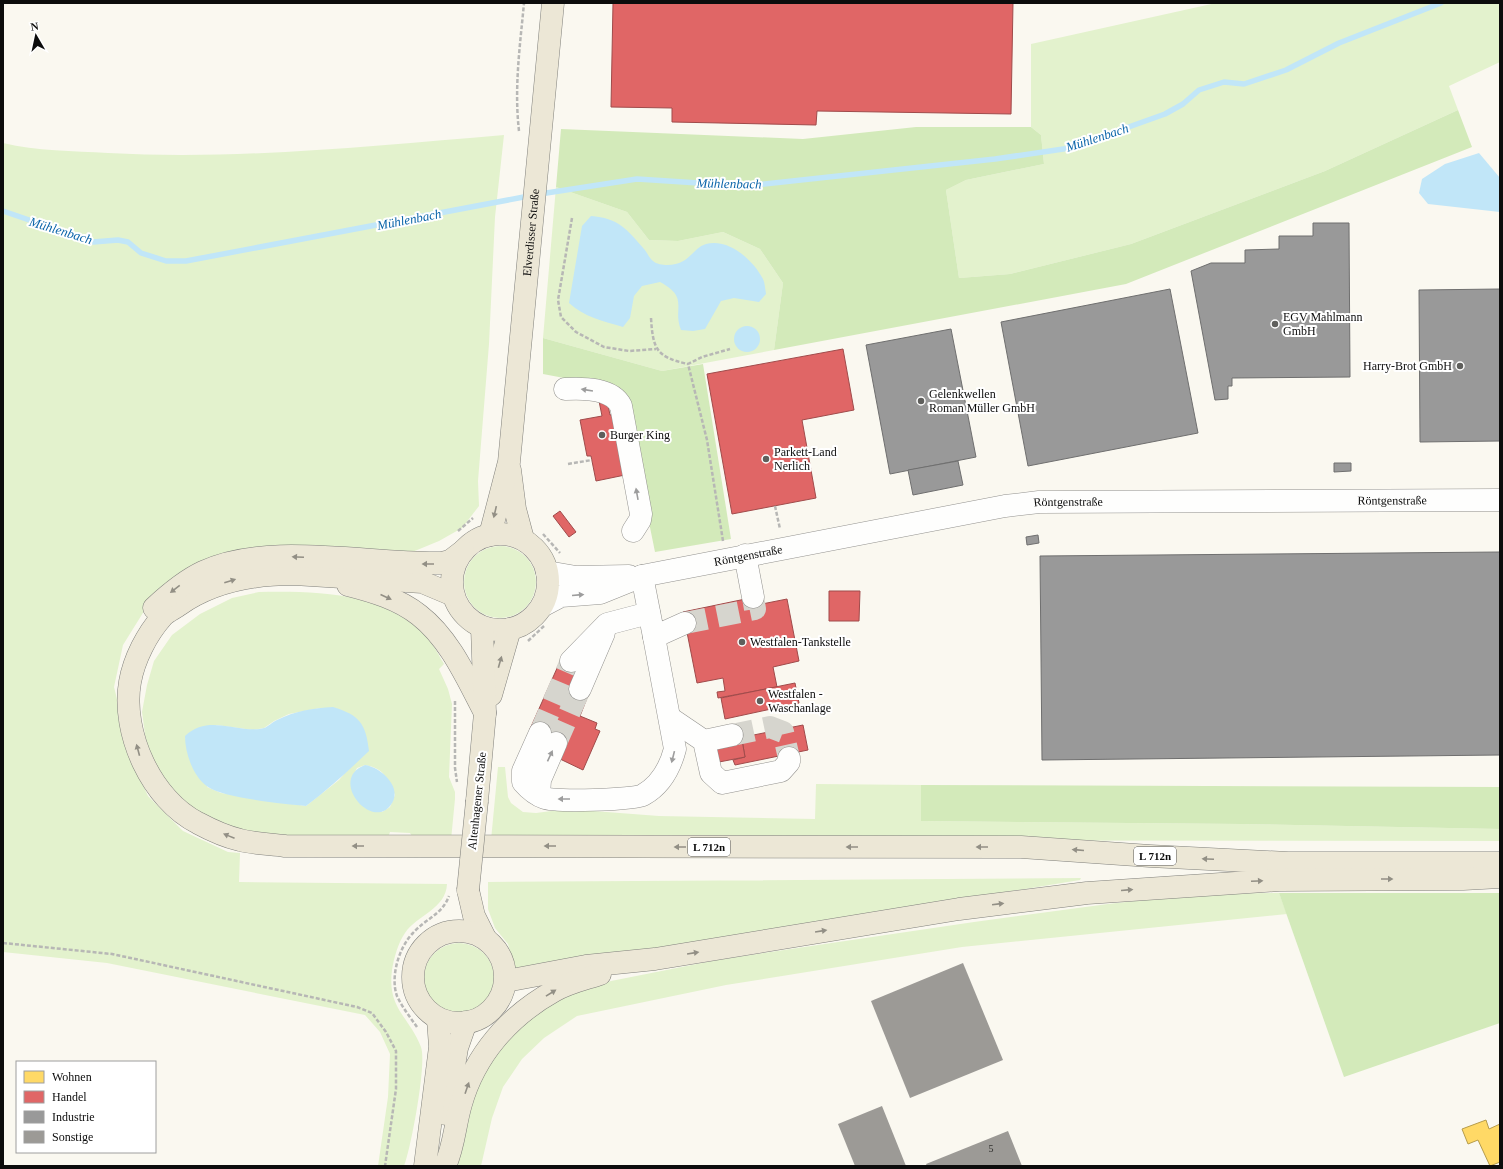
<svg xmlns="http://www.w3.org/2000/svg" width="1503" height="1169" font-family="'Times New Roman',serif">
	<rect width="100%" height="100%" fill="#faf8f0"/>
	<g fill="#e3f2cd" fill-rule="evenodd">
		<path d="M 1216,3 L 1500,3 L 1500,62 L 1449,86 L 1458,110 L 1325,171 L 1131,244 L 1010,274 L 959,278 L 946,190 L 966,180 L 1044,164 L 1041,135 L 1031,127 L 1031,44 Z"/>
		<path d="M 504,135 L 495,217 L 489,344 L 478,481 L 479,506 L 462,528 L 439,541 L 405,555 L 146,608 L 123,645 L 114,687 L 134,766 L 148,796 L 183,831 L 228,852 L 240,853 L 239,882 L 447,884 C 446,909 417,915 405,933 C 398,943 394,958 392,970 C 387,1009 409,1016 421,1047 C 427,1063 411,1148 404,1166 L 378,1166 L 388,1097 L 390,1054 L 380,1032 L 365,1015 L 107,963 L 3,952 L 3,143 C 37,151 73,151 108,153 C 240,160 373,146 504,135 Z"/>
		<path d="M 556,187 L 627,212 L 649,240 L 678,241 L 723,232 L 760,249 L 783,283 L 774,350 L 662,371 L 543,338 Z"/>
		<circle cx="500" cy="582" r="36"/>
		<path d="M 259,592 C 318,591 385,592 428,638 C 434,645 439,656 444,664 L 439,669 L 448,689 L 452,704 L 449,777 L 455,792 L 455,799 L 451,840 L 415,841 L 410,833 L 390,832 L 387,841 L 242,834 L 194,813 L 158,774 L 146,742 L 142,712 L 147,685 L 154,661 L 172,635 L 200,614 L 232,598 ZM 320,708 L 352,765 L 339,780 L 306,806 L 221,793 L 207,787 L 216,725 L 253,730 L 264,728 L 274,721 L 289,714 ZM 365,765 C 384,768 388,779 395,795 L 390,807 L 382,812 L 352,778 L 357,768 Z"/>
		<path d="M 498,767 L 505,767 L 508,797 L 511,803 L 523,812 L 536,813 L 567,809 L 659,816 L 815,819 L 816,784 L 921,785 L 921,821 L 1241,824 L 1500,829 L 1500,841 L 491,840 Z"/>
		<path d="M 1081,878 L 1080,880 L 515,972 L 508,944 L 495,928 L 488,909 L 488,882 Z"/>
		<path d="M 1279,893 L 1287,914 L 962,947 L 726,985 L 577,1016 L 544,1038 L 522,1059 L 503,1087 L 492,1118 L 481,1166 L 454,1166 L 480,1074 L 534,1010 L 566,994 L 611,981 L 717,960 L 974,922 L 1108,904 L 1198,894 Z"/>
		<circle cx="459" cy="978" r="35"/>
	</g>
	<g fill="#d3eaba">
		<path d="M 1458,110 L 1472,147 L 1126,284 L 774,350 L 783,283 L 760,249 L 723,232 L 678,241 L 649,240 L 627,212 L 556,187 L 561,129 L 803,139 L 916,127 L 1031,127 L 1041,135 L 1044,164 L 966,180 L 946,190 L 959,278 L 1010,274 L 1131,244 L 1325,171 Z"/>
		<path d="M 543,338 L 662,371 L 703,364 L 731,539 L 655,552 L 622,389 L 543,374 Z"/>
		<path d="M 921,785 L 1500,787 L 1500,829 L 1241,824 L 921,821 Z"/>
		<path d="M 1279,893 L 1500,893 L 1500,1023 L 1344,1077 Z"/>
	</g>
	<g fill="#c1e6f8">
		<path d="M 1479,153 L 1500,178 L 1500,212 L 1428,204 L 1419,193 L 1422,179 L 1445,164 Z"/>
		<path d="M 591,216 C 618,218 627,229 644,249 C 647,252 649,258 653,261 C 656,264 663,265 667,265 C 690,265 692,248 706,244 C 729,238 753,260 763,279 C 765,283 765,289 766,294 L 759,302 L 734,298 L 721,301 L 705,329 L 693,331 L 681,330 C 672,308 690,298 660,282 L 642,286 L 634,296 L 630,318 L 623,327 C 603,321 584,317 569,303 L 582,226 Z"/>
		<circle cx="747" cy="339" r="13"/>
		<path d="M 333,707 C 359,715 366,723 369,751 C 349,770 329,789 306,806 C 285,804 224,798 208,787 C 193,777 185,753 185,736 C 203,719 223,726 246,729 C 251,729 258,730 264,728 C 268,727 272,722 277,720 C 295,711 313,708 333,707 Z"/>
		<path d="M 365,765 C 381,767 405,789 390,806 C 371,830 328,779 365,765 Z"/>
	</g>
	<path fill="#ffd966" stroke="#b69c4b" d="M 1486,1120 L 1489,1129 L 1500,1124 L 1500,1162 L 1490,1166 L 1478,1140 L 1468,1144 L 1462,1129 Z"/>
	<g fill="#e06666" stroke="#a04b4b">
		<path d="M 613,3 L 1013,3 L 1011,114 L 817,111 L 816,125 L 672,122 L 672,108 L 611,107 Z"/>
		<path d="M 843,349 L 854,410 L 802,420 L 816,498 L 732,514 L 707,374 Z"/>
		<path d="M 607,400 L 610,415 L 616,414 L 625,475 L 596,481 L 591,456 L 587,456 L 580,420 L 602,416 L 599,401 Z"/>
		<path d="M 560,511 L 576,532 L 569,537 L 553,516 Z"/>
		<path d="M 829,591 L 860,591 L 859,621 L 829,621 Z"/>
		<path d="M 755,597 L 757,605 L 787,599 L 799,661 L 773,667 L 777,687 L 718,698 L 717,692 L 725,691 L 723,678 L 697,683 L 683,612 Z"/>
		<path d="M 562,657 L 580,665 L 589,693 L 580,716 L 597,723 L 595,729 L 600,731 L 583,770 L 560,759 L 530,729 Z"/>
		<path d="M 795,683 L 799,703 L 725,719 L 721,698 Z"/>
		<path d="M 803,725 L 808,750 L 735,765 L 733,760 L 745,757 L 742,740 L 730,743 L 729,740 Z"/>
		<path d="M 742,740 L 745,757 L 719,762 L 716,746 Z"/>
	</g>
	<g fill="#999" stroke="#6f6f6f">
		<path d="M 1313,223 L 1349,223 L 1350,377 L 1232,378 L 1232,386 L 1228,386 L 1228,399 L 1215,400 L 1191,271 L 1211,263 L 1245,263 L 1245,250 L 1279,249 L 1279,236 L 1313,236 Z"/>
		<path d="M 1170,289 L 1198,433 L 1028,466 L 1001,322 Z"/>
		<path d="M 1500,289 L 1500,441 L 1420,442 L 1419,290 Z"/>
		<path d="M 951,329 L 976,457 L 890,474 L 866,345 Z"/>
		<path d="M 958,461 L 963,485 L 913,495 L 908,470 Z"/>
		<path d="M 1334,463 L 1351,463 L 1351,471 L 1334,472 Z"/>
		<path d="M 1038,535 L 1039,543 L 1027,545 L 1026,537 Z"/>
		<path d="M 1500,552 L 1500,755 L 1042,760 L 1040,556 Z"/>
	</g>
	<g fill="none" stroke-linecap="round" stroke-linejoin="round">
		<g stroke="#c1e6f8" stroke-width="5.5">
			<path d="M 540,194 L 637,179 L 745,186 L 995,159 L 1070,148 L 1165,114 L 1183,104 L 1199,90 L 1224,82 L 1244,84 L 1286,70 L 1339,43 L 1441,3"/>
			<path d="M 3,211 L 93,242 L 118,240 L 128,242 L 141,253 L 166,261 L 186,261 L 529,196"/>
		</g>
	</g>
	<g fill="#9c9a96">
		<path d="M 963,963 L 1003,1060 L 910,1098 L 871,1001 Z"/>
		<path d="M 882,1106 L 906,1166 L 855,1166 L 838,1124 Z"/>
		<path d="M 1008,1131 L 1022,1166 L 927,1166 L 926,1164 Z"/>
	</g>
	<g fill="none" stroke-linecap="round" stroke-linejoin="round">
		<g stroke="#d6d5ce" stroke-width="22" stroke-dasharray="22 11" stroke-linecap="butt">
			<path d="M 685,623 L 755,609 L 753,597"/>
			<path d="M 540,733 L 571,661"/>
			<path d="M 732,735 L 770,727 L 783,732 L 789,758"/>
			<path d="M 556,743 L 580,689"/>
		</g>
		<defs>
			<g id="minor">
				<path d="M 565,389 C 583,388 612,388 621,406 L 641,514 L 640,520 L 633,531"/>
				<path d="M 745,555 L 753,597"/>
				<path d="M 547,572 L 576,577 L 629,576"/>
				<path d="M 642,576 L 654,637 L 685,623"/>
				<path id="s1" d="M 542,606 L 561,596 L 600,593 L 642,576 L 1005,506 L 1039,502 L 1500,500"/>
				<path d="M 571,661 L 607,624 L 649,613"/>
				<path d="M 580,689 L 604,633"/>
				<path d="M 670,718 L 704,741 L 711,773 L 722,783 L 781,771 L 789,762 L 789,758"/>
				<path d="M 540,733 L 523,771 L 523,782 C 529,789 536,795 545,798 C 554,802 634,800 643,795 C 661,785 670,768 675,749 L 654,637"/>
				<path d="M 704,741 L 732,735"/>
				<path d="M 539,795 L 540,780 L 556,743"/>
			</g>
			<g id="major">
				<path d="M 510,470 L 515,509 L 523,539"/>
				<circle cx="500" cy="582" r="48"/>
				<path id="s2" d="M 490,535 L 509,462 L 553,3"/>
				<path d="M 348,585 C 372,591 399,599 419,615 C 450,639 467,679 485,713"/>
				<path d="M 453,595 L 422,582 L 294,574 C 253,574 213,581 179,605 C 174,609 166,612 162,617 C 147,634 134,659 130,682 C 121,733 152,800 198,823 C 211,830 227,837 240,840 C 255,844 271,844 285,846 L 1021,847 L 1150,856 L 1288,863 L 1500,863"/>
				<path d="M 154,608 C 169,594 184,581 203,572 C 267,541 371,565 442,563 L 450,561 L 463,551"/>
				<path d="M 491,695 L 510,629"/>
				<path d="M 477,801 L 485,713 L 482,627"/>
				<path d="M 468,890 L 474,916 L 485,938"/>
				<circle cx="459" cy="977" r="46"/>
				<path d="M 506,981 L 586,966 L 655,959 L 959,909 L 1087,893 L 1279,880 L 1463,879 L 1500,877"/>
				<path d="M 446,1114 L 457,1048 L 466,1022"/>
				<path d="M 425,1166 L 440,1047 L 438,1019"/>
				<path d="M 445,1166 C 454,1147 455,1124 461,1104 C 475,1055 509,1016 554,991 C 567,983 585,979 600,974"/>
			</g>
		</defs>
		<use href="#minor" stroke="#93928f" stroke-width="23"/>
		<use href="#major" stroke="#80807c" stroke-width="23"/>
		<g stroke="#b7b7b5" stroke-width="2.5" stroke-dasharray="4 2" stroke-linecap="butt">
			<path d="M 519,131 C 514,88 520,46 524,3"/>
			<path d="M 572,218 L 558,300 L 561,317 L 576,332 L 604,347 L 629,351 L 656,349"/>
			<path d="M 651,318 C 653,349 656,357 688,364"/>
			<path d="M 568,464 L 592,460"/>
			<path d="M 775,506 L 780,529"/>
			<path d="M 458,531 L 473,518"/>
			<path d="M 543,534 L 560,553"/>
			<path d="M 723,541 L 707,440 L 688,364 L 702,357 L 730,349"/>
			<path d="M 528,641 L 544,626"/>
			<path d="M 455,701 L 455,768 L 457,782"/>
			<path d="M 3,943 L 112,954 L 357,1007 L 372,1013 L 386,1032 L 396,1051 L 396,1089 L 385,1166"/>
			<path d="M 417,1027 C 410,1017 402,1007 397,996 C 390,977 399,947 413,933 C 425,919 442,915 449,896"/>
		</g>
		<use href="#minor" stroke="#fefefd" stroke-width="22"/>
		<use href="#major" stroke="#ece7d6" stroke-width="22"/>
		<defs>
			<path id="major-bridge" d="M 468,890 L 477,801"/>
		</defs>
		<use href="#major-bridge" stroke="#80807c" stroke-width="23" stroke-linecap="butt"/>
		<use href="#major-bridge" stroke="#ece7d6" stroke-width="22"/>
	</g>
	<defs><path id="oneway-solid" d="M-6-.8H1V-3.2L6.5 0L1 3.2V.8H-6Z"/></defs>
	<g fill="#9d9d9d">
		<use href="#oneway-solid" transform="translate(587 390) rotate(-171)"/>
		<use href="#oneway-solid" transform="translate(637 494) rotate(-100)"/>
		<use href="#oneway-solid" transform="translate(578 595) rotate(-5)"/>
		<use href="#oneway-solid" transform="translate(550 756) rotate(-65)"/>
		<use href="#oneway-solid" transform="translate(673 757) rotate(104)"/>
		<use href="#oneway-solid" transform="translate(564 799) rotate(-180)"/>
	</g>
	<g fill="#928f85">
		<use href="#oneway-solid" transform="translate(495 512) rotate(103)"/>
		<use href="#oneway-solid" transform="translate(298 557) rotate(-177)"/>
		<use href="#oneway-solid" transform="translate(428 564) rotate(180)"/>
		<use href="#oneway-solid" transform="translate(230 581) rotate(-18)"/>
		<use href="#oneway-solid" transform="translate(175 589) rotate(142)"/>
		<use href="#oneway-solid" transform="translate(386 597) rotate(24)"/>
		<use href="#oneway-solid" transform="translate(500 662) rotate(-74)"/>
		<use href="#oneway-solid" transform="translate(138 750) rotate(-105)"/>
		<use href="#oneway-solid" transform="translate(229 836) rotate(-158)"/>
		<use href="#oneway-solid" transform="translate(358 846) rotate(180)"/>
		<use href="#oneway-solid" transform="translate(550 846) rotate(-180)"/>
		<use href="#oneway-solid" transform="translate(680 847) rotate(-180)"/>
		<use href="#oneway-solid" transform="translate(852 847) rotate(-180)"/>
		<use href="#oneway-solid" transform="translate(982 847) rotate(180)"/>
		<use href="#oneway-solid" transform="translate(1078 850) rotate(-175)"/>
		<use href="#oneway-solid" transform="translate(1208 859) rotate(-177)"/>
		<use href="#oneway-solid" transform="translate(1387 879)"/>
		<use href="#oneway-solid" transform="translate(1257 881) rotate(-3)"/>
		<use href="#oneway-solid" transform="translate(1127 890) rotate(-5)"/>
		<use href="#oneway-solid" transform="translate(998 904) rotate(-7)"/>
		<use href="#oneway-solid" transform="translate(821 931) rotate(-9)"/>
		<use href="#oneway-solid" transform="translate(693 953) rotate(-9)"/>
		<use href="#oneway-solid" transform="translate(551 993) rotate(-32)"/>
		<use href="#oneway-solid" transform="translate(467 1088) rotate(-71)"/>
	</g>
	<g fill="#5f5f5c" stroke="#fff" stroke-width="1.5">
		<circle cx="1275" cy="324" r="4"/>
		<circle cx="1460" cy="366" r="4"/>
		<circle cx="921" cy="401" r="4"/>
		<circle cx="602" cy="435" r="4"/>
		<circle cx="766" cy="459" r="4"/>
		<circle cx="742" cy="642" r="4"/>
		<circle cx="760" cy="701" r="4"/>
	</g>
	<g text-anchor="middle" stroke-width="4" stroke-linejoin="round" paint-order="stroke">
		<g font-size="10" fill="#30302e">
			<text x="991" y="1152">5</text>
		</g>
		<g fill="#fff" stroke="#555" stroke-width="1">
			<rect x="688" y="838" width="42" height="18" rx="3"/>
			<rect x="1134" y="847" width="42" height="18" rx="3"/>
		</g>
		<g font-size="11" font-weight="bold" fill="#0c0c0c">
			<text x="709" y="851">L 712n</text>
			<text x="1155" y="860">L 712n</text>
		</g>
		<g font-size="12" fill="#0c0c0c" stroke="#fff">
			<text dy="4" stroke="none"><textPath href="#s2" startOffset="306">Elverdisser Straße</textPath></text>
			<text dy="4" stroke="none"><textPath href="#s1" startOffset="863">Röntgenstraße</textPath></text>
			<text dy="4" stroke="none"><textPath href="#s1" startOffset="539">Röntgenstraße</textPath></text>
			<text dy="4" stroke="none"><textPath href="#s1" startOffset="214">Röntgenstraße</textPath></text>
			<text transform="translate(477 801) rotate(-84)" y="4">Altenhagener Straße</text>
		</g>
		<g font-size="12" fill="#0c0c0c" stroke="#fff" text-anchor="start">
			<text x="1283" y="321">EGV Mahlmann<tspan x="1283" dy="14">GmbH</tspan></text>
			<text x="1452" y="370" text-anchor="end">Harry-Brot GmbH</text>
			<text x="929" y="398">Gelenkwellen<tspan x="929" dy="14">Roman Müller GmbH</tspan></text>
			<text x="610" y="439">Burger King</text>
			<text x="774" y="456">Parkett-Land<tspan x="774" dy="14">Nerlich</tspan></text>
			<text x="750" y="646">Westfalen-Tankstelle</text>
			<text x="768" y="698">Westfalen -<tspan x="768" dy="14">Waschanlage</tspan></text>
		</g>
		<g font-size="13" font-style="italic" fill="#0a64a9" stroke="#fff">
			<text transform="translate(1097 137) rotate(-18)" y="5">Mühlenbach</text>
			<text transform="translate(729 183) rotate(1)" y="5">Mühlenbach</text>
			<text transform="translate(409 219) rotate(-11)" y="5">Mühlenbach</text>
			<text transform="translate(61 230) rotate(17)" y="5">Mühlenbach</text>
		</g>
	</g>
	<rect width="1503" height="1169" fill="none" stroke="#0c0c0c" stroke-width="8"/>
	<rect x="16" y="1061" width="140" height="92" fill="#ffffff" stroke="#9e9e9e"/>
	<rect x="24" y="1071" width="20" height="12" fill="#ffd966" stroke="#9e9e9e"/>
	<text x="52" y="1081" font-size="12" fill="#0c0c0c">Wohnen</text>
	<rect x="24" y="1091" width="20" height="12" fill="#e06666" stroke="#9e9e9e"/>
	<text x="52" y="1101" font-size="12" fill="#0c0c0c">Handel</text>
	<rect x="24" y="1111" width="20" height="12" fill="#999999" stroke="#9e9e9e"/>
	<text x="52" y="1121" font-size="12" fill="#0c0c0c">Industrie</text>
	<rect x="24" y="1131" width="20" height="12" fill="#9c9a96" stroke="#9e9e9e"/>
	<text x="52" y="1141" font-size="12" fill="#0c0c0c">Sonstige</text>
	<g transform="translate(36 36) rotate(351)" stroke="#ffffff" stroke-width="3" paint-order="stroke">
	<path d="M0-3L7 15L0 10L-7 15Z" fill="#0c0c0c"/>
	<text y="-6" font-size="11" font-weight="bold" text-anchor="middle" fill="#0c0c0c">N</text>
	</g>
</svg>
